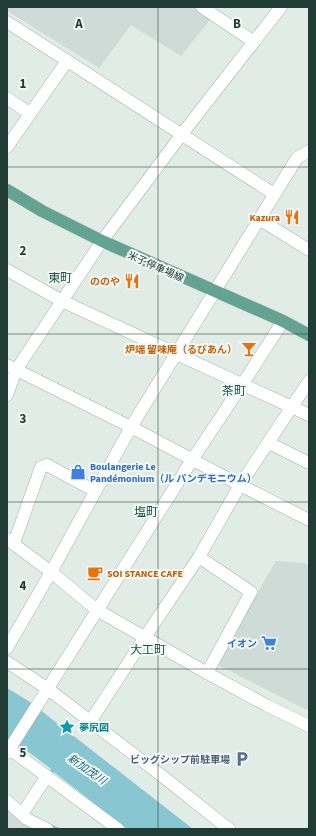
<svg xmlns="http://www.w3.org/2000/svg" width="316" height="836" font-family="'Source Sans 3','Noto Sans JP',sans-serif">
	<rect width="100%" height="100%" fill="#e1ece7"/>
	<g fill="#cfdbd6">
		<path d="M 7,7 L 198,7 L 213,16 L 181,56 L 131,25 L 99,68 L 7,11 Z"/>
		<path d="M 276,561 L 303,563 L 309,565 L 309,711 L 216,664 Z"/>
		<path d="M 7,806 L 42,829 L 7,829 Z"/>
	</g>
	<path fill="#88c6d2" d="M 7,688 L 30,702 L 66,730 L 193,829 L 127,829 L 54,772 L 52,775 L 49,772 L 51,769 L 22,747 L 18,749 L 7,743 Z"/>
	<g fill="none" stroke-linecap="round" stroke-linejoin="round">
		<path stroke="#88c6d2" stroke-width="2.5" d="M 51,826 L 59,829"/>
		<defs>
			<g id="minor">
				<path d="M 202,7 L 254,42"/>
				<path d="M 7,22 L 274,194"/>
				<path d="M 7,98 L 29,113"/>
				<path d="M 7,147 L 67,61"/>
				<path d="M 259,219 L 309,250"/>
				<path d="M 7,270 L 62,301 L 309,415"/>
				<path d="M 7,365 L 131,427 L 240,485 L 309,520"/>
				<path d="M 7,395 L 16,370 L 102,241 L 182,134 L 281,7"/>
				<path d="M 269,443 L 309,463"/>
				<path d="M 7,539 L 51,572 L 97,610 L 207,673 L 266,705 L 309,726"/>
				<path d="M 14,543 L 41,467 L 47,465 L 95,491"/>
				<path d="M 199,557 L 251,592 L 207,673"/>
				<path d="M 7,648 L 51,572 L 131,427 L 297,158 L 309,151"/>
				<path d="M 7,662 L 48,689 L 166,779 L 229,829"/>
				<path d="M 90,722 L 145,637 L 199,557 L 240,485 L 309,381"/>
				<path d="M 7,747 L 118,829"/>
				<path d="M 7,753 L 192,460 L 242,385 L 283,321"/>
				<path d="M 7,801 L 27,819 L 47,829"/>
				<path d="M 22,814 L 47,776"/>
			</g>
			<path id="major" d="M 7,190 L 42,211 L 102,241 L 283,321 L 309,335"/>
		</defs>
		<use href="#minor" stroke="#a4b4ae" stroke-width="13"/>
		<use href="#major" stroke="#c1c8c6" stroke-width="13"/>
		<use href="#minor" stroke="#fff" stroke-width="12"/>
		<use href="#major" stroke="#64a292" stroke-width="12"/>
	</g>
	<path fill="none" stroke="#213c35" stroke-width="1" stroke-opacity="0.55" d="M 158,7 L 158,829M 7,167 L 309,167M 7,334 L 309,334M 7,502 L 309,502M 7,669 L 309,669"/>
	<defs>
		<symbol id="restaurant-bare" viewBox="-9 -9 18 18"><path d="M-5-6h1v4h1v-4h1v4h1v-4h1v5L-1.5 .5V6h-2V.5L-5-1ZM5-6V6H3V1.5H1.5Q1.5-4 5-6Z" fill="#e8710a" stroke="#f1f8f5" stroke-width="2.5" paint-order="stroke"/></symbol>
		<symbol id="bar-bare" viewBox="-9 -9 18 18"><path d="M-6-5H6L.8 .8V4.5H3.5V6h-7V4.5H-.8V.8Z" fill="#e8710a" stroke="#f1f8f5" stroke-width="2.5" paint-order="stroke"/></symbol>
		<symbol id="shop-bare" viewBox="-9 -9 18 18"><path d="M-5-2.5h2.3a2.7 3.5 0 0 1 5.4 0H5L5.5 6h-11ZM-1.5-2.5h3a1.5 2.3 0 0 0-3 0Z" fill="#3f7fe0" stroke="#f1f8f5" stroke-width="2.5" paint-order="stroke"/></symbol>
		<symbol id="cafe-bare" viewBox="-9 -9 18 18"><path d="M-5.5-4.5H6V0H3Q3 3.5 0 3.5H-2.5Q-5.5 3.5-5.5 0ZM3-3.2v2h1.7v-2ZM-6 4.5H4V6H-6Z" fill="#e8710a" stroke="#f1f8f5" stroke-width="2.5" paint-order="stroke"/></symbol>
		<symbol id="supermarket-bare" viewBox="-9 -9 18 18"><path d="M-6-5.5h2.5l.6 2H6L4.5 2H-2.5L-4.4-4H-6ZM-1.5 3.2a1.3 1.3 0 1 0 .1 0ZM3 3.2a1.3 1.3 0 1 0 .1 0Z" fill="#3f7fe0" stroke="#f1f8f5" stroke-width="2.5" paint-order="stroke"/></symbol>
		<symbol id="sight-bare" viewBox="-9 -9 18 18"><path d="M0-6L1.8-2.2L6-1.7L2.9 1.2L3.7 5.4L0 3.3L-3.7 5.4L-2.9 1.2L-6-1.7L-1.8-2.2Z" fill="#0f9aa8" stroke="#f1f8f5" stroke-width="2.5" paint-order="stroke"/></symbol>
		<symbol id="parking-bare" viewBox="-9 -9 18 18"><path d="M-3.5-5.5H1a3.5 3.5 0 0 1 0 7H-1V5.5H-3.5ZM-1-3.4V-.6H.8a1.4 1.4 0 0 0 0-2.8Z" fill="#5c6f8a" stroke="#f1f8f5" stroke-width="2.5" paint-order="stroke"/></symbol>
	</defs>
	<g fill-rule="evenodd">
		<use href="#restaurant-bare" x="281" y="206" width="22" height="22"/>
		<use href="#restaurant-bare" x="121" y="270" width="22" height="22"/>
		<use href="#bar-bare" x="238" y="338" width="22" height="22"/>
		<use href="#shop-bare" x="67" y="461" width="22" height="22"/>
		<use href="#cafe-bare" x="84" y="562" width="22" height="22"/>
		<use href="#supermarket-bare" x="258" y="632" width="22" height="22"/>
		<use href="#sight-bare" x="56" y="716" width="22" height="22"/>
		<use href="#parking-bare" x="231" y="748" width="22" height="22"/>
	</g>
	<g text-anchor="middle" stroke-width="4" stroke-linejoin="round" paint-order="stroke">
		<g font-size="10" font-weight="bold" fill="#c56008" stroke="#f1f8f5" text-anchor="end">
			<text x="280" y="221">Kazura</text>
			<text x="120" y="285">ののや</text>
			<text x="237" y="353">炉端 留味庵（るびあん）</text>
			<text x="107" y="577" text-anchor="start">SOI STANCE CAFE</text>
		</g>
		<g font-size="10" fill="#213c35" stroke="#f1f8f5">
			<text transform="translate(156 266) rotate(24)" y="4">米子停車場線</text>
		</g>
		<g font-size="10" font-weight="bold" fill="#366cbe" stroke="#f1f8f5" text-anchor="start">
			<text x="90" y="470">Boulangerie Le<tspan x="90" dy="12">Pandémonium（ル パンデモニウム）</tspan></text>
			<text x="257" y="647" text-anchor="end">イオン</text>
		</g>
		<g font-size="10" font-weight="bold" fill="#0d838f" stroke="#f1f8f5" text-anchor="start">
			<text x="79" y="731">夢尻図</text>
		</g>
		<g font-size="10" font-weight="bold" fill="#4e5e75" stroke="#f1f8f5" text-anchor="end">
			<text x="230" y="763">ビッグシップ前駐車場</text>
		</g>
		<g font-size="11" font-style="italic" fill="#1a6979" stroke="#f1f8f5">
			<text transform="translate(87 769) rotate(35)" y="4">新加茂川</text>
		</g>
		<g font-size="12" fill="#1d4f42" stroke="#f1f8f5">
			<text x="60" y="282">東町</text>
			<text x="234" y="395">茶町</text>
			<text x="146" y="516">塩町</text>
			<text x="148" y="654">大工町</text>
		</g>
	</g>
	<g font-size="13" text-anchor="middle" font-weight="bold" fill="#213c35" stroke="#f1f8f5" stroke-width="4" stroke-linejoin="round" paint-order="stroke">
		<text x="79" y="28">A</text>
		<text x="237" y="28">B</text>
		<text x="23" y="88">1</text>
		<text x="23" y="255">2</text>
		<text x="23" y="423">3</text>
		<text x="23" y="590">4</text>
		<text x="23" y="757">5</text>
	</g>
	<rect width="316" height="836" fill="none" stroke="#213c35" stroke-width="16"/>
</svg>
